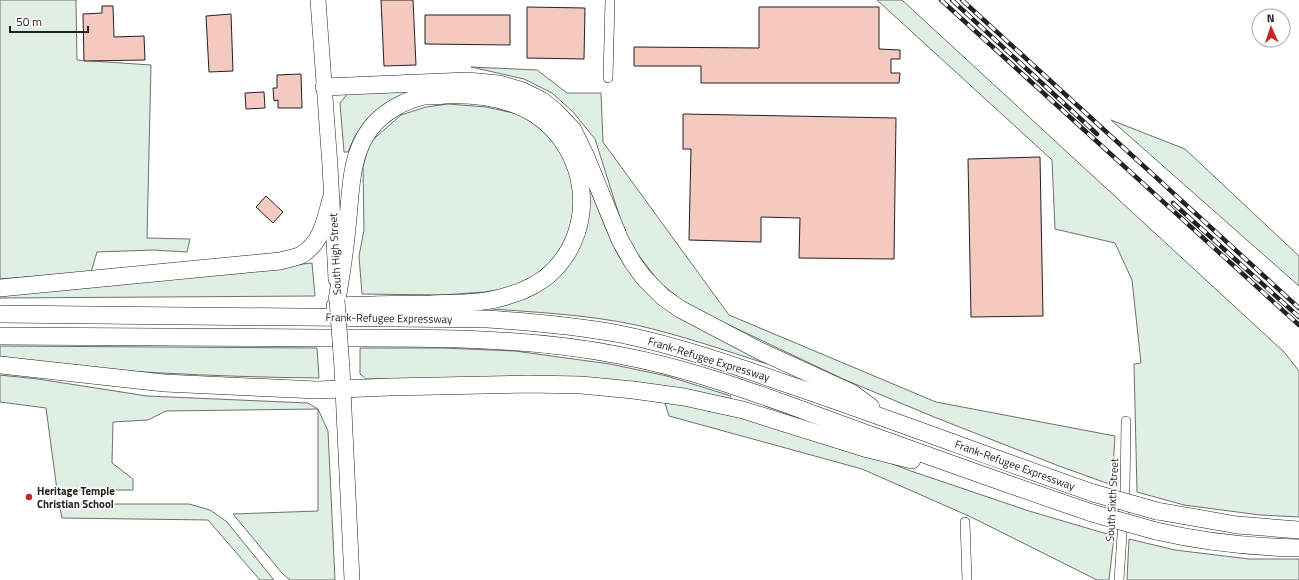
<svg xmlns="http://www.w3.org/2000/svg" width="1299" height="580" font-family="'Titillium Web',sans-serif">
	<rect width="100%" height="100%" fill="#fff"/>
	<g fill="#e0efe3" stroke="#6f6f6f">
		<path d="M 0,0 L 76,0 L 77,60 L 151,65 L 147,238 L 190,239 L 187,252 L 153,250 L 97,252 L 91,272 L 0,279 Z"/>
		<path d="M 877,0 L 902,0 L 1284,352 L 1299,371 L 1299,517 L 1260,515 L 1184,505 L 1137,492 L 1134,364 L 1141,363 L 1132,280 L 1115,243 L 1055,229 L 1052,160 Z"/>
		<path d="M 471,67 L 537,70 L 567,93 L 601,93 L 603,142 L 729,315 L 936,402 L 1115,436 L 1112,485 L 1059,466 L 934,417 L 843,379 L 689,306 L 659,282 L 627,240 L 595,139 L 573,112 L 552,93 L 524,79 Z"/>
		<path d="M 407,90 L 407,94 L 369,119 L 355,136 L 348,152 L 344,152 L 340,103 L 349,92 Z"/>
		<path d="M 448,104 L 486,107 L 522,115 L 546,131 L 563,151 L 576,192 L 570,235 L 554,259 L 535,275 L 514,287 L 485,292 L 442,295 L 362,294 L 359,256 L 364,230 L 363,167 L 369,143 L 401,115 L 426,107 Z"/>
		<path d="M 1111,120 L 1185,149 L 1299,256 L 1299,286 Z"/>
		<path d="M 587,181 L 606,229 L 619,257 L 646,289 L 769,360 L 767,364 C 724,350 680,335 636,325 C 584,314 531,312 478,308 L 563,268 Z"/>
		<path d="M 312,263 L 315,296 L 0,298 L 0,294 L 99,286 Z"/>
		<path d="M 0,346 L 317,348 L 319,378 C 213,377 106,371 0,361 Z"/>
		<path d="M 360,348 L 442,348 L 515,351 L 610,364 L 667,376 L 731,396 L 730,401 L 522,378 L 366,379 L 360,374 Z"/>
		<path d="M 0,375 L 38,379 L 147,396 L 308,403 L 318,409 L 328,431 L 335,580 L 290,580 L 282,573 L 233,514 L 318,511 L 318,409 L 166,411 L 148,420 L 113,422 L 112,463 L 133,479 L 133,490 L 57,490 L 46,408 L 0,402 Z"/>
		<path d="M 664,400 L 741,414 L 864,453 L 911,471 L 1029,511 L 1114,536 L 1109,580 L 1097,580 L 971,517 L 862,469 L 669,416 Z"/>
		<path d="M 59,504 L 189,504 L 210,510 L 227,522 L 274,580 L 260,580 L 208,520 L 62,518 Z"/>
		<path d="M 1129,539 L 1175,550 L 1249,559 L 1299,559 L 1299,580 L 1127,580 Z"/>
	</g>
	<g fill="#f3c9c0" stroke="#222">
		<path d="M 381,0 L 413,0 L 416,65 L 384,66 Z"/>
		<path d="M 102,6 L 113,6 L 114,37 L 144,36 L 145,60 L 84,61 L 83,14 L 102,13 Z"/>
		<path d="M 527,7 L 585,8 L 584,59 L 527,58 Z"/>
		<path d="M 759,7 L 879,7 L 879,49 L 900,50 L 900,59 L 891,59 L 891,73 L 900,73 L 899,83 L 701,83 L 701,66 L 634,66 L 634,47 L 759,48 Z"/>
		<path d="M 231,14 L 233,71 L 209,72 L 206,16 Z"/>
		<path d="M 425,15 L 510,15 L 510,45 L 425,44 Z"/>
		<path d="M 301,74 L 302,108 L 278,108 L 278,100 L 274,101 L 273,88 L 277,88 L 277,75 Z"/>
		<path d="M 264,92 L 265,108 L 246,109 L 245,93 Z"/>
		<path d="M 683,114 L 896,118 L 894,259 L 799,258 L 800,218 L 761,217 L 761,242 L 689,240 L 691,149 L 683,149 Z"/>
		<path d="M 1040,157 L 1043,316 L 971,317 L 968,159 Z"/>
		<path d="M 266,196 L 283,212 L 273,223 L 256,207 Z"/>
	</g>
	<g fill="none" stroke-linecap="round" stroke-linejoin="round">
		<defs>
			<g id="street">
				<path d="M 608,78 L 610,0"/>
				<path d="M 965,522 L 967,580"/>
				<path d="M 1119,580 L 1125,490 L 1126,421"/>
			</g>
			<g id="primary">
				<path d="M 318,0 L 330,166 L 336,279"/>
				<path d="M 342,368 L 352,580"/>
			</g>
			<g id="highway">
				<path d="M 324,87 L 467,81 L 499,84 L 523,91 L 541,100 L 555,111 L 573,130 L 586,157 L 620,240 L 633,263 L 644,278 L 663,297 L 680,309 L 760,351 L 852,393 L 871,407"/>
				<path d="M 0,288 L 280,261 C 286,259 295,258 301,255 C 322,243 325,220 331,199"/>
				<path d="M 335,306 C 367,305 399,304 431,304 C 457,303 484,304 510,295 C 525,291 542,282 553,271 C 598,226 588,150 536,115 C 510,98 474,94 444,95 C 437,96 431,96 425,96 C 404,100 382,113 370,129 C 349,157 351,195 347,228 C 345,252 341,276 337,300"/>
				<path d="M 0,314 L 487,319 C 532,322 576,326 620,334 C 679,346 736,366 793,386 C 893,420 993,458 1093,493"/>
				<path d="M 0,336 C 107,337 214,337 321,338 C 420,338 520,336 618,355 C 695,369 769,398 843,425 C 926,455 1009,485 1092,513"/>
				<path d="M 0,365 L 164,383 L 317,390 L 390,387 L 529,384 L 581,385 L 633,390 L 684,397 L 743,410 L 864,448 L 912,460"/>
				<path d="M 1157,511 L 1237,525 L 1299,530"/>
				<path d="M 1156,531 C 1203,542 1251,547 1299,548"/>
			</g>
		</defs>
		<use href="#street" stroke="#222" stroke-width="10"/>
		<use href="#primary" stroke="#222" stroke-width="16"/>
		<use href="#highway" stroke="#222" stroke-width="18"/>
		<use href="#street" stroke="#fff" stroke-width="9"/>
		<use href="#primary" stroke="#fff" stroke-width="15"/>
		<use href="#highway" stroke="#fff" stroke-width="17"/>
		<defs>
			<g id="rail">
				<path d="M 941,0 L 1299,325"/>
				<path d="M 952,0 L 1097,134"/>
				<path d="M 962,0 L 1299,308"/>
				<path d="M 1173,203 L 1299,317"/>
			</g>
		</defs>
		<use href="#rail" stroke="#222" stroke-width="4.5"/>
		<use href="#rail" stroke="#fff" stroke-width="3" stroke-dasharray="9" stroke-linecap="butt"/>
		<defs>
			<path id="primary-bridge" d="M 337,300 L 342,368"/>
			<g id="highway-bridge">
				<path d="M 1093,493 L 1157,511"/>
				<path d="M 1092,513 L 1156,531"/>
			</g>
		</defs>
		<use href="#primary-bridge" stroke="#222" stroke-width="16" stroke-linecap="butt"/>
		<use href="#highway-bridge" stroke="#222" stroke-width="18" stroke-linecap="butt"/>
		<use href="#primary-bridge" stroke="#fff" stroke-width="15"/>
		<use href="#highway-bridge" stroke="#fff" stroke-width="17"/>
	</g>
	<circle fill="#c62828" stroke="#fff" stroke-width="1.5" cx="29" cy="497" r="4"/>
	<g text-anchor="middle" stroke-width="3" stroke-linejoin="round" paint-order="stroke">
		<g font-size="11" fill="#222" stroke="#fff">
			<text transform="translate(335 254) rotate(-93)" y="4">South High Street</text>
			<text transform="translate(389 318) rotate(1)" y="4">Frank-Refugee Expressway</text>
			<text transform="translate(709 359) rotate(17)" y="4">Frank-Refugee Expressway</text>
			<text transform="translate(1015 465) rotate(20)" y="4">Frank-Refugee Expressway</text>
			<text transform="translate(1112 500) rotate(-87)" y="4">South Sixth Street</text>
		</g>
		<g font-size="11" font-weight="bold" fill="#222" stroke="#fff" text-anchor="start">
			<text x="37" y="495">Heritage Temple<tspan x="37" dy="13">Christian School</tspan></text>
		</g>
	</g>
	<g transform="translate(1271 28) rotate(357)"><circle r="19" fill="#ffffff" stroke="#a7a7a7"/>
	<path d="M0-3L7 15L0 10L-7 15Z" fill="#c62828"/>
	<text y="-6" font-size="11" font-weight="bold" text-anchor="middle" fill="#222222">N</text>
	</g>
	<path d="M10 26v6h78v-6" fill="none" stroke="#222222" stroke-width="2"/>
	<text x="16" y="26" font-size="12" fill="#222222" stroke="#ffffff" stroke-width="3" paint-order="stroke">50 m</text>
</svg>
